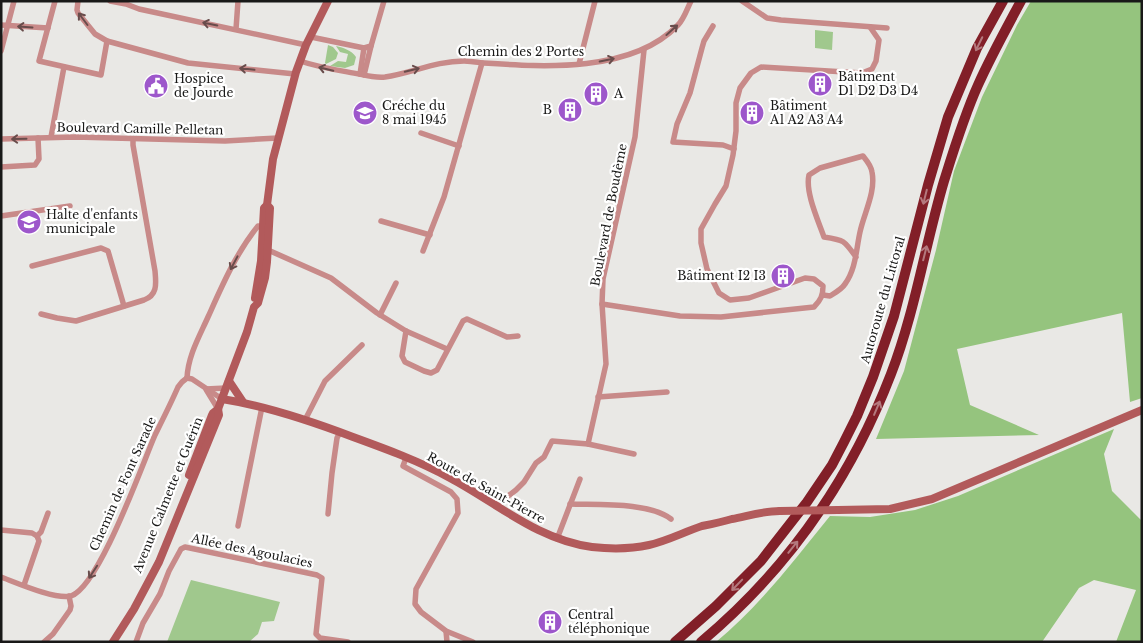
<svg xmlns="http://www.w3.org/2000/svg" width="1143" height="643" font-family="'Libre Baskerville',serif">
	<rect width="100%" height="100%" fill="#e9e8e5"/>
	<g fill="#a0c88d">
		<path d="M 815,30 L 833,32 L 832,50 L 815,48 Z"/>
		<path d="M 328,45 L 333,47 L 338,53 L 336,59 L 326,64 L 325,63 Z"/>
		<path d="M 336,46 C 344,48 351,50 356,57 L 354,65 L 345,68 L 330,66 L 338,61 L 346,62 L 348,54 L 340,52 Z"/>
		<path d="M 191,580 L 280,602 L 274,621 L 262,622 L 258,634 L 249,642 L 167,642 Z"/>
	</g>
	<g fill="#95c47e">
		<path d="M 1031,1 L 1142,1 L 1142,398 L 1130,402 L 1122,313 L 957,349 L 970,405 L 1039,435 L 876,439 L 904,371 L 936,250 L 954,171 L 982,97 L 1017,25 Z"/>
		<path d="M 1114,429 L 1104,454 L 1112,491 L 1142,521 L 1142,642 L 1116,642 L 1136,590 L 1094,580 L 1079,588 L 1042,642 L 716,642 C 760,606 794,560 830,516 L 870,517 L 915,510 L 958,496 Z"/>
	</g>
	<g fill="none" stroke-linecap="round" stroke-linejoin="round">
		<g stroke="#c88a89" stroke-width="5.5">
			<path d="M 55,1 L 39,61 L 101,75 L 107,41"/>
			<path d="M 78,1 L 77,10 L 78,13 L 95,34 L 107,41 L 188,63 L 295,74"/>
			<path d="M 110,1 L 126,4 L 139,9 L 306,45"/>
			<path d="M 742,1 L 767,18 L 781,20 L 887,28"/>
			<path d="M 1,25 L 48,28"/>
			<path d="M 713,26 L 704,41 L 702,48 L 690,93 L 677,124 L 673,142 L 723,145 L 734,149"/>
			<path d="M 236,29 L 238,1"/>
			<path d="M 311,37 L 364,48 L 371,46 L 384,1"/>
			<path d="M 1,51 L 14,1"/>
			<path d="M 300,61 C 321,68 337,70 359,74 C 368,76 376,78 385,77 C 412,73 436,61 464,61 C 470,61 476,62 483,63 C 544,67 632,73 678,25 C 684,19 687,9 691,1"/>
			<path d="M 579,64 L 595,1"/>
			<path d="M 360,74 L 364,48"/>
			<path d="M 364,75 L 371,46"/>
			<path d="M 421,133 L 459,146"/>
			<path d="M 51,137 L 64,67"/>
			<path d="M 1,139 L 75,137 L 225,141 L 278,138"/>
			<path d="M 1,167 L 35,165 L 39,159 L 38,138"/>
			<path d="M 1,216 L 70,206"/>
			<path d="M 381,221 L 430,235"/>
			<path d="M 268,250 L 331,278 L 377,313 L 406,331 L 447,349"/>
			<path d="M 423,251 L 444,197 L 482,63"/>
			<path d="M 32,266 L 101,248 L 108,251 L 124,306"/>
			<path d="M 823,295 L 830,296 C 835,293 842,289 845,284 C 856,269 856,250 860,232 C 864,213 876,192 872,172 C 871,165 867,161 863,156 L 820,168 L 809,175 C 805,192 818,220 824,237 C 844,240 844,240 856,257"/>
			<path d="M 602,304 L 680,316 L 721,317 L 814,307 C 821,300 823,295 823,286 L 814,279 L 805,278 L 749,298 L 730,300 L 719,293 L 707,269 L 701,243 L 701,229 L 715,204 L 726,186 L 733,155 L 736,131 L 736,103 L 740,88 L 751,73 L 761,67 L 862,73 L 872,69 L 876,61 L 879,40 L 870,27"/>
			<path d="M 41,314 L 57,318 L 76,321 L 144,300 C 158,295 156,283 155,271 L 133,145 L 133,139"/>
			<path d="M 380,315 L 396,283"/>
			<path d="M 406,331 L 402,356 L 405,362 L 424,371 L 431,373 L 437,370 L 463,321 L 467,319 L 507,337 L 518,336"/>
			<path d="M 187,378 C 188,356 199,337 208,317 C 222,286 236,253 258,226 L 263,226"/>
			<path d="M 187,378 L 192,379 L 222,399"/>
			<path d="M 206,389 L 226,388"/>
			<path d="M 207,391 L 218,409"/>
			<path d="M 598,397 L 667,392"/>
			<path d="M 305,420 L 325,381 L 362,345"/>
			<path d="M 588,444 L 606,364 L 602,304 L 603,279 L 635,137 L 644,50"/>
			<path d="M 406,458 L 403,466 L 451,492 L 457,499 L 458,513 L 416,589 L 415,604 L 421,612 L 446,631 L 473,642"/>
			<path d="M 570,504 C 598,505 649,502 671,519"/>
			<path d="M 495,506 L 516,490 L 524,482 L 536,463 L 544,457 L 552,441 L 588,444 L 634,454"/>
			<path d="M 328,514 L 332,473 L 337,438 L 340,432"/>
			<path d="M 238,526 L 262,407"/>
			<path d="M 1,530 L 32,533 L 37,536 L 39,541 L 24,585"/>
			<path d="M 37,536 L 41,532 L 48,513"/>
			<path d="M 557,539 L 580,479"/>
			<path d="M 1,577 C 17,583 56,600 71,596 C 99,587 142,465 155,435 C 163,419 171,403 178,387 L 182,382 L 187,378"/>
			<path d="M 446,631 L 447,642"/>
			<path d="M 44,642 L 53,634 L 70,610 L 71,606 L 69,596"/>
			<path d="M 136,642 L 143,623 L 160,594 L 169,571 L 181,549 L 185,547 L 317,575 L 322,578 L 316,634 L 320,638 L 348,642"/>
		</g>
		<g stroke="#b25a5b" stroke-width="8">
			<path d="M 255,298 L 261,261 L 264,208 L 267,205 L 273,159 L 296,72 L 306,45 L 328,1"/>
			<path d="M 229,381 L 243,402"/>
			<path d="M 222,399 C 267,406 311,421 353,437 C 386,449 419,461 450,478 C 497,503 538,540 592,547 C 610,549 631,549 649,545 C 667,541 684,532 702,526 C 712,524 722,522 732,519 C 748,516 763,511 780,511"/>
			<path d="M 189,475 L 212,415 L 213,413 L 218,409"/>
			<path d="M 838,510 L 890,509 L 932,499 L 1142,410"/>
			<path d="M 113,642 L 134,609 L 159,562 L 219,415 L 218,409 L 247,332 L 254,307 L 258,303 L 265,278 L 267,262 L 270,208 L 267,205"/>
		</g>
		<g stroke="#821f28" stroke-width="10">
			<path d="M 675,642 L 716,606 L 761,561 L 807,502 L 832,465 L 844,442 L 857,416 L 873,377 L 894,316 L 928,185 L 948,117 L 977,48 L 1003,1"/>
			<path d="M 701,642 C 787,570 851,478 891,374 C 915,312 925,245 944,181 C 954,149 964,116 978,85 C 991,56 1006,29 1021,1"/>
		</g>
		<path stroke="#b25a5b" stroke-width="8" d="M 780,511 L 838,510"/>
	</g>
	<defs><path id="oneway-shaft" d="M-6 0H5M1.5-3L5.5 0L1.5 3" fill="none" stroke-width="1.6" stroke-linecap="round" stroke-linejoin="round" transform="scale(1.25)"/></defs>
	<g stroke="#684c4b">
		<use href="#oneway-shaft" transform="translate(83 19) rotate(-127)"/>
		<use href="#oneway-shaft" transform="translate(210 24) rotate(-169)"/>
		<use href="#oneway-shaft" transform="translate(25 27) rotate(-176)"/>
		<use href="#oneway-shaft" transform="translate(672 30) rotate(-42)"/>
		<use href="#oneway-shaft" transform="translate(607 60) rotate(-12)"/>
		<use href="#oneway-shaft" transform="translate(247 69) rotate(-174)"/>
		<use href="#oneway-shaft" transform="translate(326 69) rotate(-167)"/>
		<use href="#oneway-shaft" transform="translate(412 70) rotate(-14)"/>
		<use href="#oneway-shaft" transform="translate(19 139) rotate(179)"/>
		<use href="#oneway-shaft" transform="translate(234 263) rotate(118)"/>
		<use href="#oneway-shaft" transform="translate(93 572) rotate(123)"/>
	</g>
	<g stroke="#b4797e">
		<use href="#oneway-shaft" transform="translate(979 44) rotate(116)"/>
		<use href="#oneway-shaft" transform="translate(925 197) rotate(104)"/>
		<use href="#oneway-shaft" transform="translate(925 253) rotate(-76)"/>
		<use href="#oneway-shaft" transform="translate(877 408) rotate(-67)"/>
		<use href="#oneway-shaft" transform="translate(793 547) rotate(-51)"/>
		<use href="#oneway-shaft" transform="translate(737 585) rotate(134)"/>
	</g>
	<defs>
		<symbol id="building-disc" viewBox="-11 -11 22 22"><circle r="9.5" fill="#9d57cb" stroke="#fff"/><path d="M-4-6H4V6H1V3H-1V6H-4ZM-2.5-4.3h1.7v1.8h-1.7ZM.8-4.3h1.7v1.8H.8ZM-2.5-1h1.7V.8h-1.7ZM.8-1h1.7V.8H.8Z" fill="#fff"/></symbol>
		<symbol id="civic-disc" viewBox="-11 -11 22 22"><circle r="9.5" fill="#9d57cb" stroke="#fff"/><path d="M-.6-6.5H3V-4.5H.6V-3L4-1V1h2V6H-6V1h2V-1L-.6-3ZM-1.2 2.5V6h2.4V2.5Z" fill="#fff"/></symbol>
		<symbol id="school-disc" viewBox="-11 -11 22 22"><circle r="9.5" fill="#9d57cb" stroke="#fff"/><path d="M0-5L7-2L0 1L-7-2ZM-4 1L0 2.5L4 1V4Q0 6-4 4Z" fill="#fff"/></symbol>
	</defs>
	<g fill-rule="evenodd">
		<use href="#building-disc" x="806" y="70" width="28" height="28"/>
		<use href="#civic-disc" x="142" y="72" width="28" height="28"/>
		<use href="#building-disc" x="582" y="80" width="28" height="28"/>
		<use href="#building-disc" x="556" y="96" width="28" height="28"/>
		<use href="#school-disc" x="351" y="99" width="28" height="28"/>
		<use href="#building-disc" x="738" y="99" width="28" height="28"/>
		<use href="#school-disc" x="15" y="208" width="28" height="28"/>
		<use href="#building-disc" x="769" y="262" width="28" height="28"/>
		<use href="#building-disc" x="536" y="608" width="28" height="28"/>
	</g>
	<g text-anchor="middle" stroke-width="4.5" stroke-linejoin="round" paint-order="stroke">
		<g font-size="12" fill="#191918" stroke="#fff">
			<text x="521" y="56">Chemin des 2 Portes</text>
			<text transform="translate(140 129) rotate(1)" y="4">Boulevard Camille Pelletan</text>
			<text transform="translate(609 215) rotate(-79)" y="4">Boulevard de Boudème</text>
			<text transform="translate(883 300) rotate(-74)" y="4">Autoroute du Littoral</text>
			<text transform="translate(123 484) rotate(-66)" y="4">Chemin de Font Sarade</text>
			<text transform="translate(486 488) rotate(29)" y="4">Route de Saint-Pierre</text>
			<text transform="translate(168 495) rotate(-68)" y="4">Avenue Calmette et Guérin</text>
			<text transform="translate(252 551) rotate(12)" y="4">Allée des Agoulacies</text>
		</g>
		<g font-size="12" fill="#191918" stroke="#fff" text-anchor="start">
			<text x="838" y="81">Bâtiment<tspan x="838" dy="14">D1 D2 D3 D4</tspan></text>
			<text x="174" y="83">Hospice<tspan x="174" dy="14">de Jourde</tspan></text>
			<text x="614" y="98">A</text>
			<text x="382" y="110">Créche du<tspan x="382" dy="14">8 mai 1945</tspan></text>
			<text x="770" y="110">Bâtiment<tspan x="770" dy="14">A1 A2 A3 A4</tspan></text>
			<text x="552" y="114" text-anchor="end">B</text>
			<text x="46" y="219">Halte d'enfants<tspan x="46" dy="14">municipale</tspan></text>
			<text x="766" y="280" text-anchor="end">Bâtiment I2 I3</text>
			<text x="568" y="619">Central<tspan x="568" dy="14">téléphonique</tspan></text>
		</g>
	</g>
	<rect width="1143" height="643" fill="none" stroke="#191918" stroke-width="5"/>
</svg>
